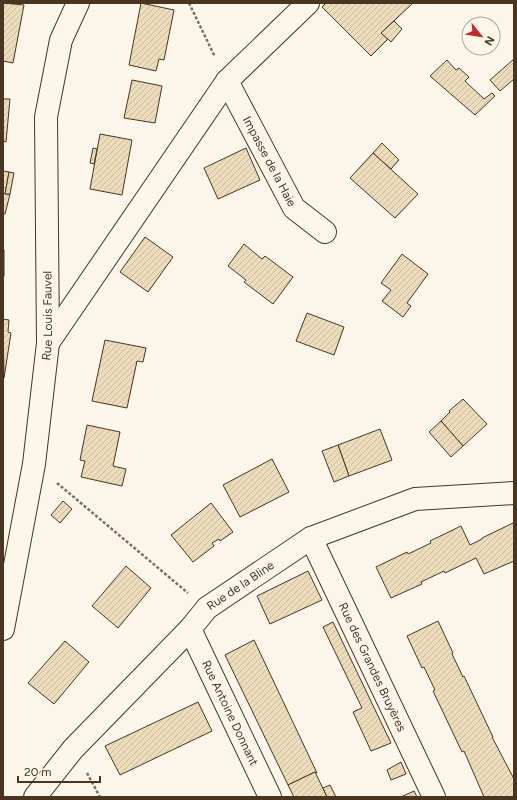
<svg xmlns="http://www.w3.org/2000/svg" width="517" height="800" font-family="Figtree,sans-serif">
	<defs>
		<pattern id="building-hatch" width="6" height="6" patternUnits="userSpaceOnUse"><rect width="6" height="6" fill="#ecdcbc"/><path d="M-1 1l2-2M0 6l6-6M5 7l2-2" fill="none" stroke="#ccbda1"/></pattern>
	</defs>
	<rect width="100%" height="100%" fill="#fbf6e9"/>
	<g fill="url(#building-hatch)" stroke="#4a3520">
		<path d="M 3,3 L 24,5 L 13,63 L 3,61 Z"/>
		<path d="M 141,3 L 174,10 L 164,60 L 159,59 L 156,71 L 129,65 Z"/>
		<path d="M 326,3 L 413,3 L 381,33 L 388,39 L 371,56 L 322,7 Z"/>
		<path d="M 394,21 L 402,29 L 391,42 L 381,33 Z"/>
		<path d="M 514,59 L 514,79 L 500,91 L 490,80 Z"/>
		<path d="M 447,60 L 456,70 L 459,68 L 469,77 L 465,81 L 484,99 L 492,93 L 495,96 L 475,115 L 430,76 Z"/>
		<path d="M 132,80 L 162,86 L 155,123 L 124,118 Z"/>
		<path d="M 3,99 L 10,99 L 6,142 L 3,141 Z"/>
		<path d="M 100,134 L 132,140 L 122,195 L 90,189 Z"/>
		<path d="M 382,143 L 399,160 L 391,169 L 373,153 Z"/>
		<path d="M 93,148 L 97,149 L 94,164 L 90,163 Z"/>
		<path d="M 246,148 L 260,180 L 218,199 L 204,168 Z"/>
		<path d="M 373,153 L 418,194 L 395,218 L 350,178 Z"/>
		<path d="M 3,171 L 9,172 L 5,194 L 10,194 L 5,214 L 3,214 Z"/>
		<path d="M 9,172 L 14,173 L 10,194 L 5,194 Z"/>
		<path d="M 145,237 L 173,257 L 148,292 L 120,272 Z"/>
		<path d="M 244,244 L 262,259 L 265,256 L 293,277 L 273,304 L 244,282 L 246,280 L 228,266 Z"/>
		<rect x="3" y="250" width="1" height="26"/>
		<path d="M 402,254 L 428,274 L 407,303 L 411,306 L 403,317 L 382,301 L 391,290 L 381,283 Z"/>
		<path d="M 307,313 L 344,327 L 334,355 L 296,341 Z"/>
		<path d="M 3,319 L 9,320 L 8,332 L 11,333 L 4,378 Z"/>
		<path d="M 105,340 L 146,348 L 143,362 L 137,361 L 127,408 L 92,401 Z"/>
		<path d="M 463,399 L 487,424 L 463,446 L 441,421 L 450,412 L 449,411 Z"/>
		<path d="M 441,421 L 463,446 L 451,457 L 429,432 Z"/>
		<path d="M 87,425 L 120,432 L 113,466 L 126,469 L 122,486 L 81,477 L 85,461 L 80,460 Z"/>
		<path d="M 380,429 L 392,460 L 349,476 L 338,445 Z"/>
		<path d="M 338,445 L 349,476 L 334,482 L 322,451 Z"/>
		<path d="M 272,459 L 289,492 L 240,517 L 223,485 Z"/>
		<path d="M 63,501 L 72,509 L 60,523 L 51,515 Z"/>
		<path d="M 211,503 L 233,532 L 220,541 L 219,539 L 212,543 L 214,546 L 193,562 L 171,535 Z"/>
		<path d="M 513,523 L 514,526 L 514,561 L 484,574 L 476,558 L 445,573 L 444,571 L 421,582 L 422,584 L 391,598 L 376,567 L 407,552 L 408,554 L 431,543 L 430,541 L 461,526 L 470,545 L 482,539 L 482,538 Z"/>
		<path d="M 126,566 L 151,588 L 118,628 L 92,606 Z"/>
		<path d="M 308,571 L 322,600 L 270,624 L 257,596 Z"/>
		<path d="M 438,621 L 453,653 L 452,654 L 463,677 L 464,676 L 493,737 L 492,737 L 514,779 L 514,797 L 484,797 L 464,751 L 462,752 L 433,691 L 435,690 L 424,667 L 422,668 L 407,636 Z"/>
		<path d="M 333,622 L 391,743 L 371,751 L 353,712 L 362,708 L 323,627 Z"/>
		<path d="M 254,640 L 317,773 L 315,772 L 288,785 L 225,655 Z"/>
		<path d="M 65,641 L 89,662 L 54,704 L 28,683 Z"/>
		<path d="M 198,702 L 212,731 L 120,775 L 105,746 Z"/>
		<path d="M 401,762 L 406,774 L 391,780 L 387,770 Z"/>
		<path d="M 315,772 L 327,797 L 294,797 L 288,785 Z"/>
		<path d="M 330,785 L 336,797 L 327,797 L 323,788 Z"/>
		<path d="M 414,791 L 417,797 L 401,797 Z"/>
	</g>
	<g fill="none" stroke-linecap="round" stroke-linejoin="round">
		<defs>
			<g id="minor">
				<path id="s1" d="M 227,81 L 294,208 L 325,232"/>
				<path d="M 48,343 L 227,81 L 308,3"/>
				<path id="s2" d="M 311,538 L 434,797"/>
				<path id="s3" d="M 3,629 L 34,464 L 48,343 L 46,117 L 61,40 L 78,3"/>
				<path id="s4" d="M 190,629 L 270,797"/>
				<path id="s5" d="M 35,797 L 73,749 L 190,629 L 207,608 L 311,538 L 415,499 L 514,493"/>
			</g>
		</defs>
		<use href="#minor" stroke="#4a3520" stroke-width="24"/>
		<g stroke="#7f6f5c" stroke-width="2.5" stroke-dasharray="3 2" stroke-linecap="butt">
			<path d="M 189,3 L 215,57"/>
			<path d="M 57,483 L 188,593"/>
			<path d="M 87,773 L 100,797"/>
		</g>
		<use href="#minor" stroke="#fbf6e9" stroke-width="22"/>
	</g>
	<g text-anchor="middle" stroke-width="3" stroke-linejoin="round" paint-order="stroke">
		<g font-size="12" fill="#4a3520" stroke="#fbf6e9">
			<text dy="4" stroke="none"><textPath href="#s1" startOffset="91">Impasse de la Haie</textPath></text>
			<text dy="4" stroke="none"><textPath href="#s3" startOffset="317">Rue Louis Fauvel</textPath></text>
			<text dy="4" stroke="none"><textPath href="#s5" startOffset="296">Rue de la Bline</textPath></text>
			<text dy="4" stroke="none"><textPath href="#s2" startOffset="143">Rue des Grandes Bruyères</textPath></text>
			<text dy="4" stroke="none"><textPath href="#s4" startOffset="93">Rue Antoine Donnant</textPath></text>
		</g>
	</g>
	<rect width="517" height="800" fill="none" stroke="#4a3520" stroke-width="8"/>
	<g transform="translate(481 36) rotate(120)"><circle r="19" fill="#fbf6e9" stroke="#b4a999"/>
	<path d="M0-3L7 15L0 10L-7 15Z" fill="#c62828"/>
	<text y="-6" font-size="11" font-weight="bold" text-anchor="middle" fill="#4a3520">N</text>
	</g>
	<path d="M18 776v6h82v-6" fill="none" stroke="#4a3520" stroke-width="2"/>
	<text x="24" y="776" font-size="12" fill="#4a3520" stroke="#fbf6e9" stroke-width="3" paint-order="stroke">20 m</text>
</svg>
